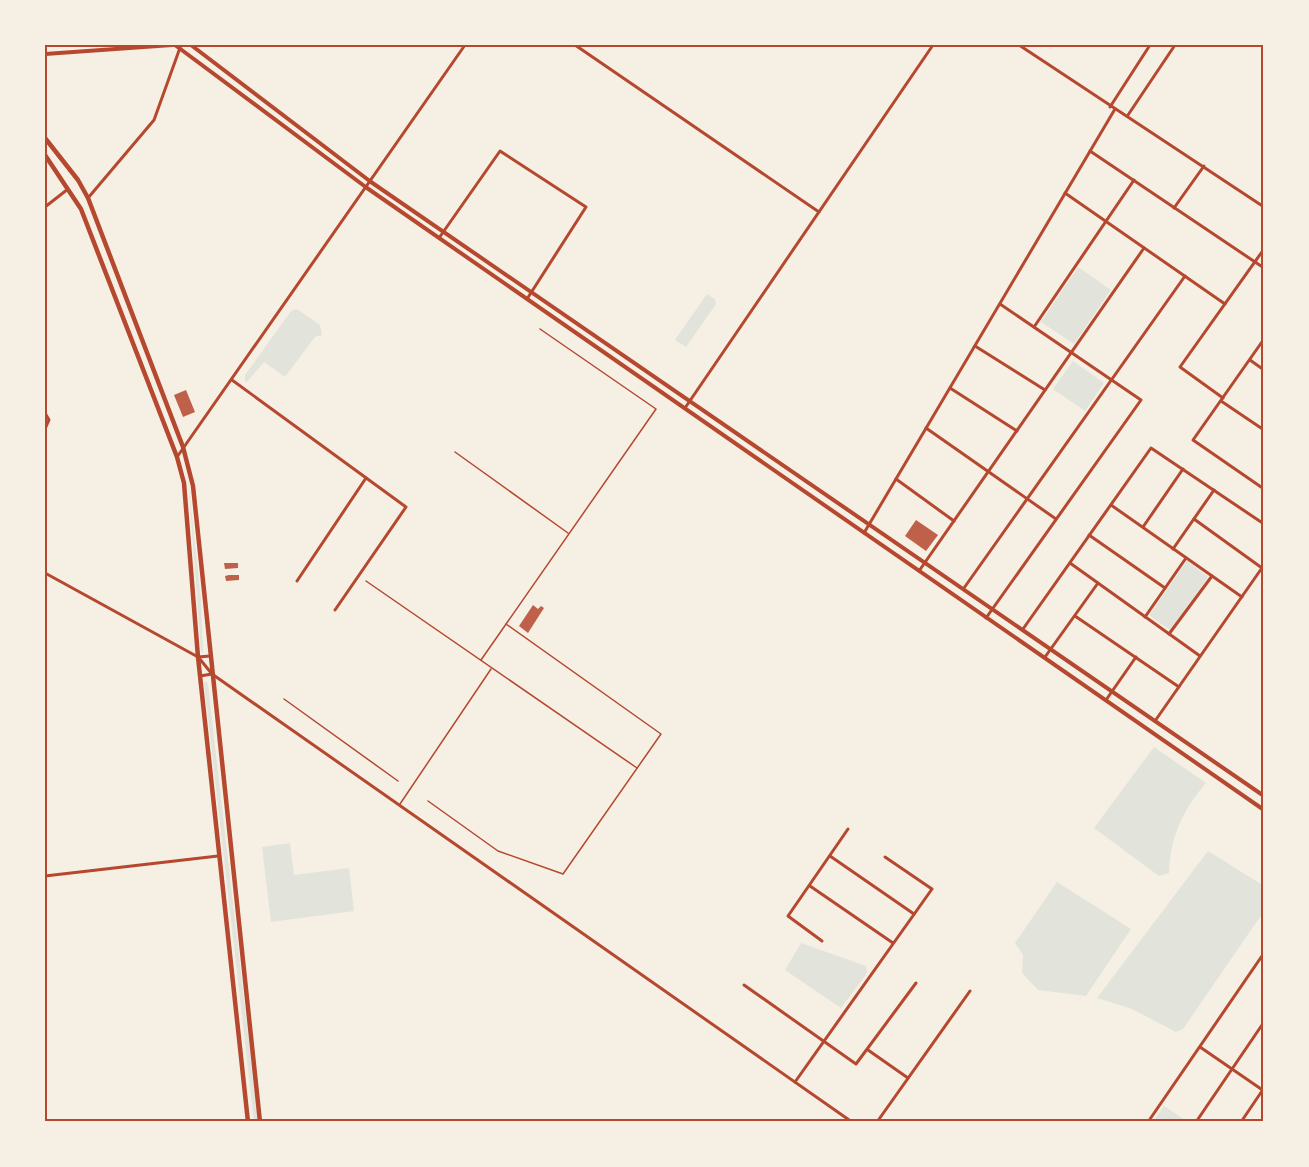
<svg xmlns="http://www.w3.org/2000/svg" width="1309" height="1167" font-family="'Varela Round',sans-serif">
	<rect width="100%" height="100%" fill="#f6efe4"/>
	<g fill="#e2e4dc">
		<path d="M 1078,267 L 1111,290 L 1074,344 L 1041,322 Z"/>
		<path d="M 707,294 L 715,299 L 716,304 L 686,347 L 675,340 Z"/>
		<path d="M 297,309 L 320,325 L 322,335 L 315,337 L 285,377 L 264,362 L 247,382 L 245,381 L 245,375 L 291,311 Z"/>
		<path d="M 1073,361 L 1104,383 L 1085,411 L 1053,389 Z"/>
		<path d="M 188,479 L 201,600 L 203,653 L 201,651 Z"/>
		<path d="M 1187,561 L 1208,577 L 1170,630 L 1149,615 Z"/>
		<path d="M 206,681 L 208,684 L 258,1122 L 254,1122 L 204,683 Z"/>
		<path d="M 1154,747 L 1206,783 C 1183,809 1170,838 1169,873 L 1159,876 L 1094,828 Z"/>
		<path d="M 290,843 L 294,875 L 349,868 L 354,911 L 271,922 L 262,847 Z"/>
		<path d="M 1208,851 L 1264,886 L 1264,911 L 1183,1029 L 1176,1032 L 1132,1009 L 1097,998 Z"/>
		<path d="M 1057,882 L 1131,929 L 1086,996 L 1038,990 L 1022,973 L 1023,955 L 1015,943 Z"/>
		<path d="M 801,943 L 866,966 L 867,973 L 841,1008 L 785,970 Z"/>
		<path d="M 1164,1106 L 1188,1122 L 1153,1122 Z"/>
	</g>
	<g fill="#bf614a">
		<path d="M 186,390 L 195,412 L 183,417 L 174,395 Z"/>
		<path d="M 916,520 L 938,535 L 926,551 L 905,536 Z"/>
		<path d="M 224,563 L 238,563 L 238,568 L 225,569 Z"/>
		<path d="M 229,575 L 239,575 L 239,580 L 226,581 L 225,576 Z"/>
		<path d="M 533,605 L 538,609 L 541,606 L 544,608 L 528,633 L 519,626 Z"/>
	</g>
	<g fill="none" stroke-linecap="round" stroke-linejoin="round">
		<g stroke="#b5482f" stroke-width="1.5">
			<path d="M 455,452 L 568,533"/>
			<path d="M 366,581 L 637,768"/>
			<path d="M 481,660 L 656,409 L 540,329"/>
			<path d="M 284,699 L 398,781"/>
			<path d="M 428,801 L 498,851 L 563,874 L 661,734 L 506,624"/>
			<path d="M 400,804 L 491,669"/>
		</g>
		<g stroke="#b5482f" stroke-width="3">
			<path d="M 575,45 L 819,212"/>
			<path d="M 1019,45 L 1264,207"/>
			<path d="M 1110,107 L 1150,45"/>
			<path d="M 1128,115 L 1175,45"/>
			<path d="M 1090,151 L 1264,268"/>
			<path d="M 1065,193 L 1225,304"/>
			<path d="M 88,198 L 154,120 L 181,45"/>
			<path d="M 45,207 L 68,189"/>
			<path d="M 1174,208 L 1204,166"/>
			<path d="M 439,238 L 500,151 L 586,207 L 527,299"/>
			<path d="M 1034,327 L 1134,180"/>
			<path d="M 1264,339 L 1193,440 L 1264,489"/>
			<path d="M 975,346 L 1045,390"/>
			<path d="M 1250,360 L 1264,370"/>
			<path d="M 232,380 L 406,507 L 335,610"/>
			<path d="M 950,388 L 1017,431"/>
			<path d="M 1223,398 L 1180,367 L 1264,249"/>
			<path d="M 1221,401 L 1264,430"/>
			<path d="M 685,408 L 933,45"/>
			<path d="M 45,413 L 49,420 L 45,429"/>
			<path d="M 926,428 L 1056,519"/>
			<path d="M 177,457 L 465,45"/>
			<path d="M 896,479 L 954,521"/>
			<path d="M 1111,505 L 1242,597"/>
			<path d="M 1194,519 L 1262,568"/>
			<path d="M 1143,527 L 1183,469"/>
			<path d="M 864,533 L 1115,109"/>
			<path d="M 1089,535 L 1165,588"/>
			<path d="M 1173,549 L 1214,490"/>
			<path d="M 1070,563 L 1200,656"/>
			<path d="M 919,571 L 1144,248"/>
			<path d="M 45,573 L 198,657 L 210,656"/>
			<path d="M 297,581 L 366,478"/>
			<path d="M 964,588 L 1185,276"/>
			<path d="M 1075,616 L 1179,687"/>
			<path d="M 1145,617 L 1186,558"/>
			<path d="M 986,618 L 1141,400 L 1000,304"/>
			<path d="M 1023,629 L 1151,448 L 1264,524"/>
			<path d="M 1169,634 L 1212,576"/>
			<path d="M 1045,657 L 1098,583"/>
			<path d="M 199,658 L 212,674"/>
			<path d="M 200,676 L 212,674 L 852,1122"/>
			<path d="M 1106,700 L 1136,657"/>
			<path d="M 1155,721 L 1264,565"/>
			<path d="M 830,856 L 914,914"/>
			<path d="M 45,876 L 218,856"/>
			<path d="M 810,886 L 893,943"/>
			<path d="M 822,941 L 788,916 L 848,829"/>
			<path d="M 744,985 L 856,1064 L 916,983"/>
			<path d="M 1200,1047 L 1264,1091"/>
			<path d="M 868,1050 L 908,1078"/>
			<path d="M 795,1082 L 932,889 L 885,857"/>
			<path d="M 877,1122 L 970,991"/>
			<path d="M 1148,1122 L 1264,953"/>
			<path d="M 1196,1122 L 1264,1022"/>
			<path d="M 1241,1122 L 1264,1088"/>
		</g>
		<g stroke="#b5482f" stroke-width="4">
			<path d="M 175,45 L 367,188 L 1264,810"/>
			<path d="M 191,45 L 371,182 L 1264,796"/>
			<path d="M 45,54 L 172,45"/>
		</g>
		<g stroke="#b5482f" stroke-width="4.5">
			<path d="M 45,138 L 78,180 L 88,198 L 183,447 L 193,486 L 260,1122"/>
			<path d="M 45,155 L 81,209 L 177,457 L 184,483 L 198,657 L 248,1122"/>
		</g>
	</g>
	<rect width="1309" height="1167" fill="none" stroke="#f6efe4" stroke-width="93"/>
	<rect x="46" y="46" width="1216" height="1074" fill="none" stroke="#b5482f" stroke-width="2"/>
</svg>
